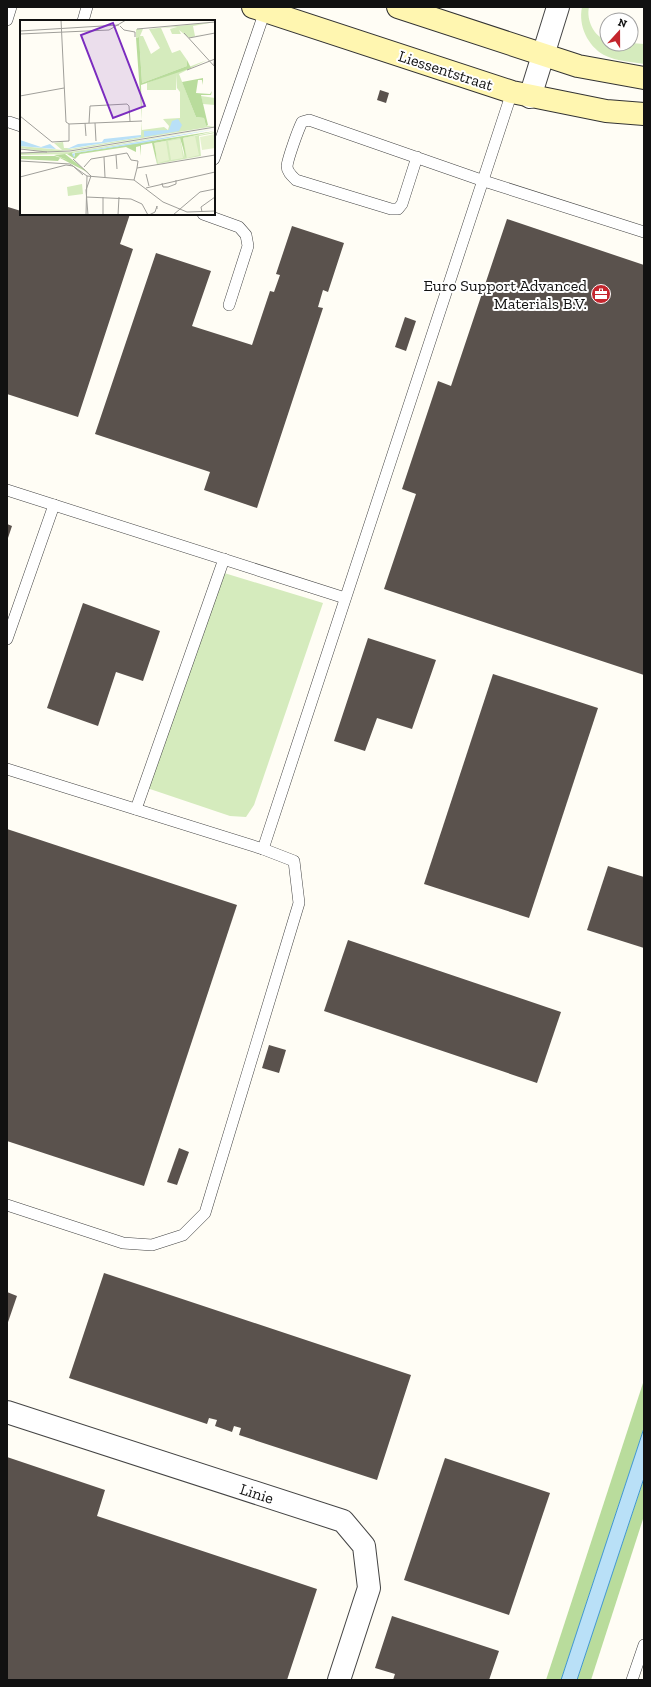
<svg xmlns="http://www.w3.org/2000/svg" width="651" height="1687" font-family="'Zilla Slab',serif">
	<rect width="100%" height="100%" fill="#fffdf5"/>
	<g fill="#d5ebbd">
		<path d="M 582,7 L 589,7 C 586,20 594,37 607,40 L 607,44 L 631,44 L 631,43 L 644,44 L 644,64 C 631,62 616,61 604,55 C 588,46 578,26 582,7 Z"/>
		<path d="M 221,572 L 323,603 L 254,805 L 246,817 L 230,816 L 147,788 Z"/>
	</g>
	<g fill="#b9dc9c">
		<path d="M 644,1380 L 644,1428 L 561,1680 L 546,1680 Z"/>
		<path d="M 644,1478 L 644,1516 L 591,1680 L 577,1680 Z"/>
	</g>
	<path fill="#b9e0f7" stroke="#3f96cf" d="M 644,1428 L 644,1478 L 577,1680 L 561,1680 Z"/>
	<g fill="#5a524d">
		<path d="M 380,90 L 389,93 L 386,103 L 377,100 Z"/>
		<path d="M 8,207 L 21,211 L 21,214 L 35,216 L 35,214 L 130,214 L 120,244 L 133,249 L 78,417 L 7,394 Z"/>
		<path d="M 507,219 L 644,265 L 644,675 L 384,589 L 416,494 L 402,489 L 438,381 L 451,386 Z"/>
		<path d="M 292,226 L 344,243 L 328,292 L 323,290 L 318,307 L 323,308 L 257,508 L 204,490 L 210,472 L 95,434 L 156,253 L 211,271 L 192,326 L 252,345 L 270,291 L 274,292 L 280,275 L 276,274 Z"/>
		<path d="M 405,317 L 416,321 L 406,351 L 395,347 Z"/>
		<path d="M 7,524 L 12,526 L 7,541 Z"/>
		<path d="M 83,603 L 160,631 L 143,681 L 116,672 L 98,726 L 47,708 Z"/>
		<path d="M 368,638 L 436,660 L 412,729 L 377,718 L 365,751 L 334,741 Z"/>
		<path d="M 493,674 L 598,708 L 529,918 L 424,884 Z"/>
		<path d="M 7,829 L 237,905 L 144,1186 L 7,1141 Z"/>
		<path d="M 608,866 L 644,877 L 644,948 L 587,930 Z"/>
		<path d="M 348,940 L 561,1012 L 537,1083 L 324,1011 Z"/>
		<path d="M 269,1045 L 286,1050 L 279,1073 L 262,1068 Z"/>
		<path d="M 179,1148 L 189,1152 L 177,1185 L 167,1182 Z"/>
		<path d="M 104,1273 L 411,1375 L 377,1480 L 239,1435 L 241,1428 L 234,1426 L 232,1432 L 215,1426 L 217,1420 L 209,1418 L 207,1424 L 69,1378 Z"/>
		<path d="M 7,1292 L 17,1296 L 7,1325 Z"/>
		<path d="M 7,1457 L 105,1490 L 97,1516 L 317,1589 L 287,1680 L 7,1680 Z"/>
		<path d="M 445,1458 L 550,1493 L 509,1615 L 404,1580 Z"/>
		<path d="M 392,1616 L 499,1651 L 489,1680 L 393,1680 L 395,1674 L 375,1668 Z"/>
	</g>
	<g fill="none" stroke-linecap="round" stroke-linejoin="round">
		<defs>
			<g id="lane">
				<path d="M 7,20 L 11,7"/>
				<path d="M 83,21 L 87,7"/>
				<path d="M 9,122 L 21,126"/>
				<path d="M 417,157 L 402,204 L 398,209 L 391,209 L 296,180 C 292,176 287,172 287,166 C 288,158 298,130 302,122 L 309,120 L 484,181 L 644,232"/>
				<path d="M 214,159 L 266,8"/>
				<path d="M 203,214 L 239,227 L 246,235 L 248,246 L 229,305"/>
				<path d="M 7,490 L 345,598"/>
				<path d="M 7,639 L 54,505"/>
				<path d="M 7,769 L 263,849 L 294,861 L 299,903 L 205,1213 L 183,1235 L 152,1245 L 123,1243 L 7,1205"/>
				<path d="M 136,809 L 224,559"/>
				<path d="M 263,849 L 512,92"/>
				<path d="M 632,1680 L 644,1645"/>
			</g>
			<g id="street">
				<path d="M 530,97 L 558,7"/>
				<path d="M 7,1412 L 343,1521 L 364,1546 L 369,1588 L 339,1680"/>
			</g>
			<g id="secondary">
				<path d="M 253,7 L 512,92 L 606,111 L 644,114"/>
				<path d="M 398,7 L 578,66 L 644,78"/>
			</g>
		</defs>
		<use href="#lane" stroke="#444" stroke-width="12"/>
		<use href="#street" stroke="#444" stroke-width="24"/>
		<use href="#secondary" stroke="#333" stroke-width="24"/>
		<use href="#lane" stroke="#fff" stroke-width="11"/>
		<use href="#street" stroke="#fff" stroke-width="22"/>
		<use href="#secondary" stroke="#fff6b0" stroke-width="22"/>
	</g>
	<defs>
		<symbol id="office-disc" viewBox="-11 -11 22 22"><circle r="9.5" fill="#c4262e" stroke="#fff"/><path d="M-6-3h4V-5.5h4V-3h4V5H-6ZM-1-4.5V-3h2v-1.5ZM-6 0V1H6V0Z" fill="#fff"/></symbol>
	</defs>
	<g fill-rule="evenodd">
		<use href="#office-disc" x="590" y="283" width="22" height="22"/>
	</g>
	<g text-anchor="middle" stroke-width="4" stroke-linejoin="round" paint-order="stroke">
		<g font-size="16" fill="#111" stroke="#fff">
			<text transform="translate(446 70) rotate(18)" y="6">Liessentstraat</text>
			<text transform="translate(257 1493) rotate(18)" y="6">Linie</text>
		</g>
		<g font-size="16" fill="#111" stroke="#fff" text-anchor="end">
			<text x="587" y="291">Euro Support Advanced<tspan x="587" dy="18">Materials B.V.</tspan></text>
		</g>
	</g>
	<g transform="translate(20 20)">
		<rect width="195" height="195" fill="#fffdf5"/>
		<path d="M 195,2 L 173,6 L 175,16 L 184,14 L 169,18 L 159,10 L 161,14 L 152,14 L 150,9 L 157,7 L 141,8 L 152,33 L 160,30 L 167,40 L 167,46 L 122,63 L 119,17 L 116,18 L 116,9 L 123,9 L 120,16 L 123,16 L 131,34 L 140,28 L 129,9 ZM 180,33 L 187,40 L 159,54 L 176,97 L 184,98 L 186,106 L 195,104 L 187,106 L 195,106 L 50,130 L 28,132 L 0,128 L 0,126 L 42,130 L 34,123 L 43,122 L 44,128 L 52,128 L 47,129 L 50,129 L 121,117 L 121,101 L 122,113 L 122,110 L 144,107 L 148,110 L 149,106 L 143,99 L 160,98 L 160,72 L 157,68 L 157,54 L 156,70 L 127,70 L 127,63 L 187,40 ZM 181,76 L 195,78 L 195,85 L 183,84 ZM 195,108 L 47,134 L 0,135 L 0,133 L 50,132 ZM 195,112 L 195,113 L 179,116 L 181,136 L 137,144 L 135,123 L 160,118 L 164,137 L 163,118 ZM 62,164 L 63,174 L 48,176 L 47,167 Z" fill="#d5ebbd"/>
		<path d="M 119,17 L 122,63 L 167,46 L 167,40 L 171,48 L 121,65 L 122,100 L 116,18 ZM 183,58 L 183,65 L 182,60 L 178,60 L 176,73 L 190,74 L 192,71 L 191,75 L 181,75 L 188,105 L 186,106 L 184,98 L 176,97 L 162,62 ZM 195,111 L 163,118 L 166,138 L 160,118 L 135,123 L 137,144 L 132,123 L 121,125 L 121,136 L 120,126 L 116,127 L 116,132 L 106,127 L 60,134 L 55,139 L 47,134 L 53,132 L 52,133 L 55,137 L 55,133 ZM 45,134 L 69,153 L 40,138 L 38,141 L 0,139 L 0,136 L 35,136 L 48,140 L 34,135 Z" fill="#b9dc9c"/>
		<path d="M 195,114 L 195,128 L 182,130 L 180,117 ZM 175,116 L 179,135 L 167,138 L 163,118 ZM 160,119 L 163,138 L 151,140 L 148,121 ZM 146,121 L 149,140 L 138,143 L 134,123 Z" fill="#e6f2cf"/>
		<path d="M 158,99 L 162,105 L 159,111 L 124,117 L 124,111 L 149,110 L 152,101 ZM 195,109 L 122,123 L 55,133 L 54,138 L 52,134 L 58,132 ZM 121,115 L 121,117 L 47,129 L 58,124 L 82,122 L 84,119 ZM 0,120 L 21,127 L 30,124 L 36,129 L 0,126 Z" fill="#b9e0f7"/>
		<path fill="none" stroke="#a09f9a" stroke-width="1" d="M 41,0 L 46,102 L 49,104M 100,6 L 104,10 L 115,12 L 115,17M 117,9 L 195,2M 0,11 L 99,5M 164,13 L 195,47M 0,14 L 89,10 L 106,0M 169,18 L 195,13M 194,45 L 195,31M 167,50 L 195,39M 0,76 L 44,68M 0,96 L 32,122 L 49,121 L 49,104M 65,103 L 66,116M 69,103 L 70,86 L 107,84 L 109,86 L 110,101M 75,103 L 76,121M 49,104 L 122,101M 0,129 L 27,132M 0,133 L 50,131 L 195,107M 96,135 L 97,149M 84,137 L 85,157M 53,139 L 71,156 L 66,170 L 68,195M 0,141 L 50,144 L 67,156M 64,147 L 71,139 L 107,133 L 111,140 L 118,141 L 117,148M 126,154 L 129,166M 67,156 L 114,160 L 143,182 L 167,192 L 195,191M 0,157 L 46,145 L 53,146 L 63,155M 114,160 L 117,148 L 195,135M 142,163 L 143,167 L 148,167 L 156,164 L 156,160M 126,168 L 195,152M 66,177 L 111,179 L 122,184 L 128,195M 83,177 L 83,195M 182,192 L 181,187 L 195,177M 66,195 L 67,156M 98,195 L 99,177M 129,195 L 135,192 L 137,186 L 137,189M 153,195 L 180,172 L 195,169"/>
		<path fill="#7b2cbf" fill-opacity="0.15" stroke="#7b2cbf" stroke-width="2" d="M 93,3 L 125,86 L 93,98 L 61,15 Z"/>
		<rect width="195" height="195" fill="none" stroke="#111" stroke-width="2"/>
	</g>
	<rect width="651" height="1687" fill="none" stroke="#111111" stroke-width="16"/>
	<g transform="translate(619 32) rotate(21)"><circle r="19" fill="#ffffff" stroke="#a0a0a0"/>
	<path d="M0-3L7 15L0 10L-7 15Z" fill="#c4262e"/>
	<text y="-6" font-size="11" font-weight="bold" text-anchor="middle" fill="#111111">N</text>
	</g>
</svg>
